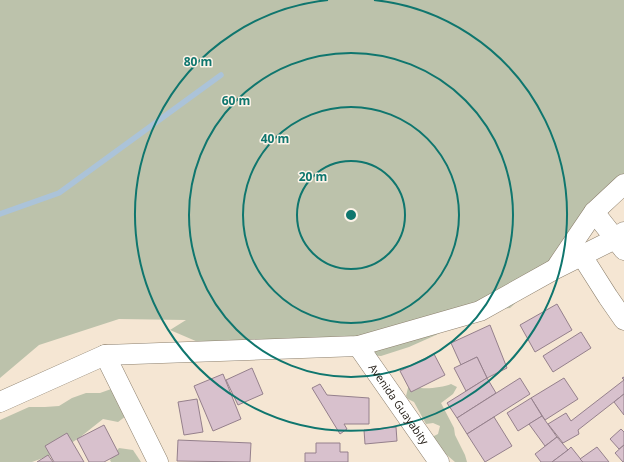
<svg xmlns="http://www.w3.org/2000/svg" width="624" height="462" font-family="'Open Sans',sans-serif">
	<rect width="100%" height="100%" fill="#f5e6d3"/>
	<g fill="#bcc2ab">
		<path d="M 0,0 L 624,0 L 624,195 L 532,288 L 510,308 L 480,311 L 436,335 L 409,347 L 381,356 L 198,342 L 170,330 L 186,320 L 119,319 L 39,345 L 0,378 Z"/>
		<path d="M 451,384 L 457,387 L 453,394 L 441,403 L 454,428 L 455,435 L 465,455 L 467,462 L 455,462 L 441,450 L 432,437 L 438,434 L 440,426 L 433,423 L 426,424 L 414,402 L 408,399 L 406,396 L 408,388 C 414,387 416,388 421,388 C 429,389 444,387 451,384 Z"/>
		<path d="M 114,388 L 130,413 L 118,422 L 103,419 L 79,438 L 54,454 L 32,462 L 0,462 L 0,420 L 29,407 L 45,407 L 59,406 L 72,398 L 86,393 L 100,393 Z"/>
		<path d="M 119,448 L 133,450 L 141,462 L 111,462 L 110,460 Z"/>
	</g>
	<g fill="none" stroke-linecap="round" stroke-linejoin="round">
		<path stroke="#abc3d9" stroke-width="5.5" d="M 0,214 L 59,193 L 221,75"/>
	</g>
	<g fill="#d8c1cd" stroke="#95808c">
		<path d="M 557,304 L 572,330 L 535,352 L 520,325 Z"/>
		<path d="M 490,325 L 507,368 L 487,378 L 477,357 L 461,365 L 451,343 Z"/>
		<path d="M 581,332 L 591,348 L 553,372 L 543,356 Z"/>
		<path d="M 434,354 L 445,375 L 411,392 L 400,371 Z"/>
		<path d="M 477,357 L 487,378 L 466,391 L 454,368 Z"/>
		<path d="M 252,368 L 263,394 L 238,405 L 226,380 Z"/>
		<path d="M 223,374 L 241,419 L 213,431 L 194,386 Z"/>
		<path d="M 624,377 L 624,394 L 578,430 L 579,434 L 563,443 L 548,424 L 566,413 L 571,421 L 624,380 L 622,378 Z"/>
		<path d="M 487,378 L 496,393 L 457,418 L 447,403 Z"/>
		<path d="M 520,378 L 530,394 L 467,434 L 457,418 Z"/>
		<path d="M 564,378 L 578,399 L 545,420 L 531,398 Z"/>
		<path d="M 320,384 L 327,395 L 369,398 L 369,424 L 344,424 L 347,429 L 340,434 L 312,388 Z"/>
		<path d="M 624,394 L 624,415 L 614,402 Z"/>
		<path d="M 531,398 L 542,416 L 518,431 L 507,413 Z"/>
		<path d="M 197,399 L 203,432 L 184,435 L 178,402 Z"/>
		<path d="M 542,416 L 557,437 L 545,446 L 529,424 Z"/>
		<path d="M 494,417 L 512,446 L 485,462 L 467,434 Z"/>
		<path d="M 104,425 L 119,454 L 104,462 L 89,462 L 77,439 Z"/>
		<path d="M 396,427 L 397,441 L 365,444 L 364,430 Z"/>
		<path d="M 621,429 L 624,432 L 624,445 L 619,449 L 610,439 Z"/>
		<path d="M 67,433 L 84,462 L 54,462 L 45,446 Z"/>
		<path d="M 557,437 L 568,450 L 552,462 L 541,462 L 535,454 Z"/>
		<path d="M 178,440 L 251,443 L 250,462 L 177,461 Z"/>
		<path d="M 316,443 L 340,443 L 340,452 L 348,452 L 348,462 L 305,462 L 305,453 L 316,453 Z"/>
		<path d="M 624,445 L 624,462 L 623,462 L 615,453 Z"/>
		<path d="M 571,447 L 583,462 L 552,462 L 568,450 Z"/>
		<path d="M 597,447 L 609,462 L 583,462 L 580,459 Z"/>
		<path d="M 48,455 L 53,462 L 37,462 Z"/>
	</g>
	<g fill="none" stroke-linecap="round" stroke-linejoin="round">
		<defs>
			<g id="street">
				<path d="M 594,212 L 624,250"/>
				<path d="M 575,245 L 608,297 L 624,320"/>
				<path d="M 558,265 L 594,212 L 624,184"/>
				<path id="s1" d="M 358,346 L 439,462"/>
				<path d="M 105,355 L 158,462"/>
				<path d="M 0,402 L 105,355 L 358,346 L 480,311 L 555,269 L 615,239 L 624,232"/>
			</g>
		</defs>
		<use href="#street" stroke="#8d806e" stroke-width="21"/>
		<use href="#street" stroke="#fff" stroke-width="20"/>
	</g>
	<g fill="none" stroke="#0f766e" stroke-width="2">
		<circle cx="351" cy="215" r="54"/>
		<circle cx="351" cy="215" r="108"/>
		<circle cx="351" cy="215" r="162"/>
		<path d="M374 0A216 216 0 1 1 328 0"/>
	</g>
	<g text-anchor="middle" stroke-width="3" stroke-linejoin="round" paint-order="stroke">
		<g font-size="11" fill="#28221b" stroke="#fdf4e9">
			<text dy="4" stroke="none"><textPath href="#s1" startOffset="71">Avenida Guayabity</textPath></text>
		</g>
	</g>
	<circle cx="351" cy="215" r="6" fill="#0f766e" stroke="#fdf4e9" stroke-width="2"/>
	<g font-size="12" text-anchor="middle" font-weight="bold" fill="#0f766e" stroke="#fdf4e9" stroke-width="3" stroke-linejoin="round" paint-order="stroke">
		<text x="198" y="66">80 m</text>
		<text x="236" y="105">60 m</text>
		<text x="275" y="143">40 m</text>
		<text x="313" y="181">20 m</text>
	</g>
</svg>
